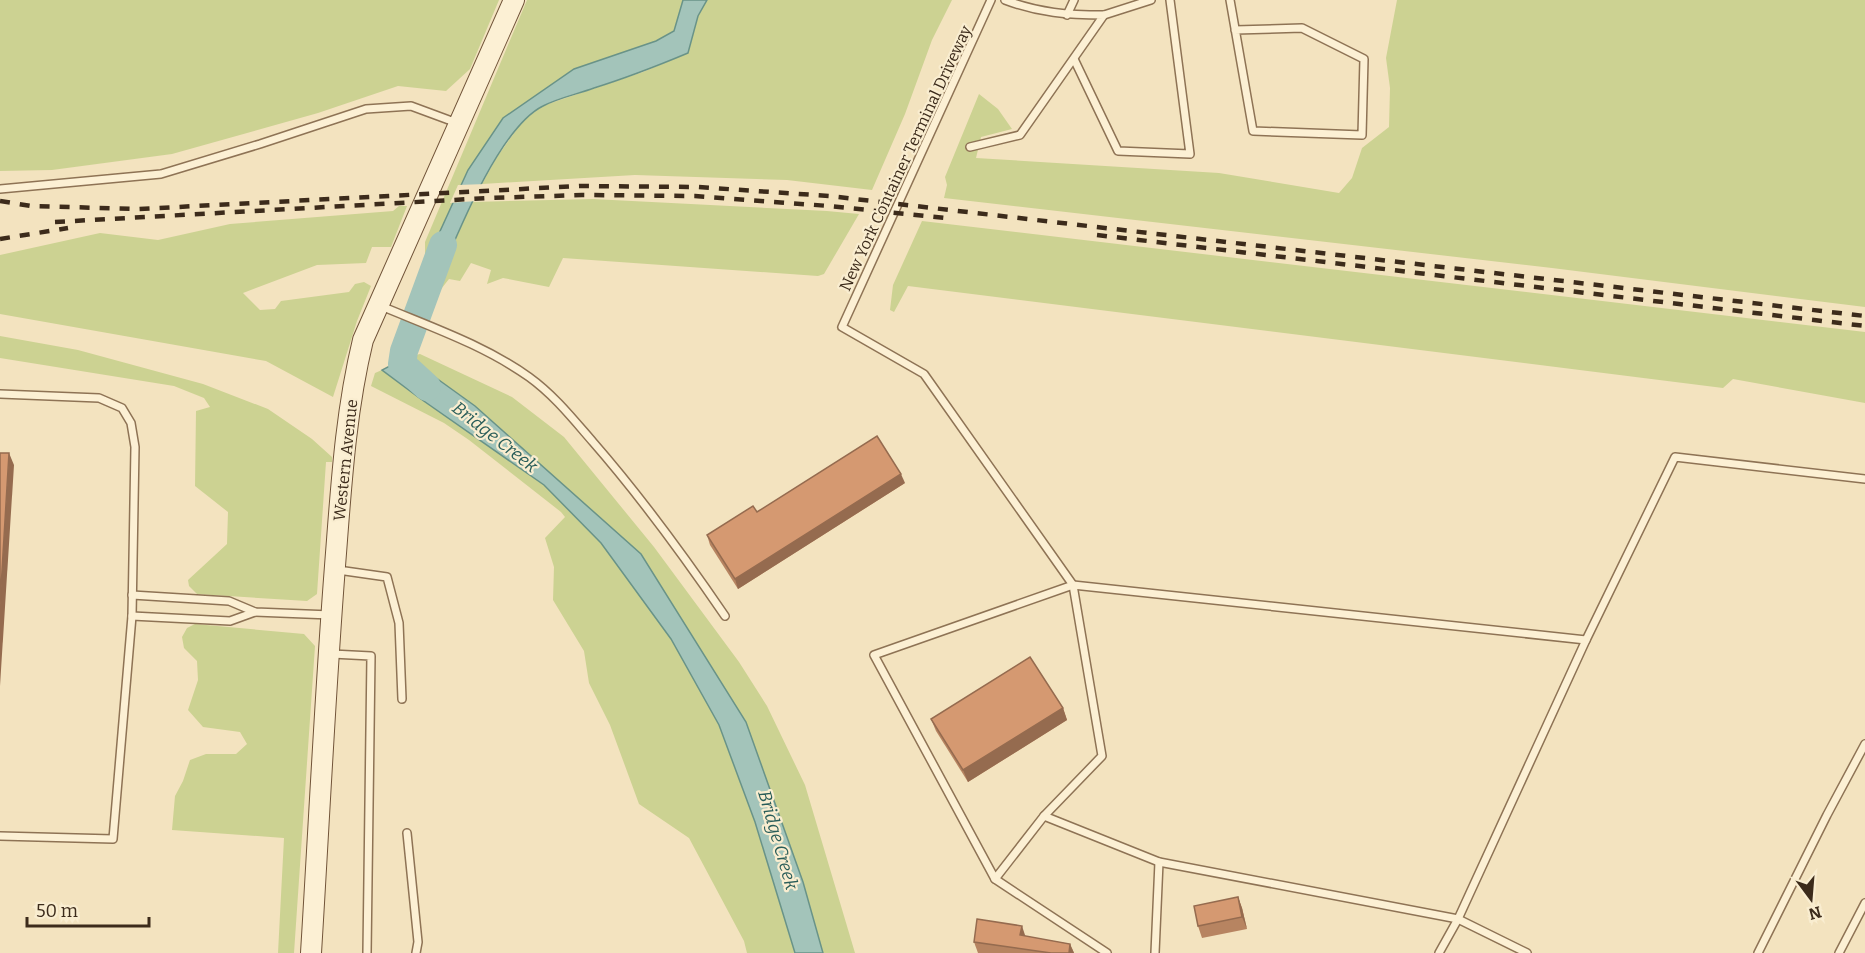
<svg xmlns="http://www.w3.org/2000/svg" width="1865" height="953" font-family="Bitter,serif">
	<rect width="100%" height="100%" fill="#f3e3bf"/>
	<g fill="#ccd292">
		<path d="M 0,0 L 499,0 L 470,69 L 446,91 L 398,86 L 318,113 L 172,154 L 52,170 L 0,171 Z"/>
		<path d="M 527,0 L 683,0 L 674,31 L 656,41 L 574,69 L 468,170 L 425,264 L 425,242 Z"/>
		<path d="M 707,0 L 952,0 L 932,40 L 905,114 L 872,190 L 787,180 L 635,175 L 482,184 L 497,157 L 522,122 L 542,106 L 643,72 L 688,53 L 698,16 Z"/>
		<path d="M 1397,0 L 1865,0 L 1865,307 L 1552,268 L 944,198 L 947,185 L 945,177 L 979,94 L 998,109 L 1012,129 L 981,137 L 976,158 L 1219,173 L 1339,193 L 1352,178 L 1362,148 L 1389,127 L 1390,88 L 1386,58 Z"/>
		<path d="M 593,199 L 827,211 L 859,214 L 824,274 L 818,276 L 563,258 L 549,287 L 503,278 L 487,284 L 491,270 L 471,263 L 460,281 L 449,279 L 434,298 L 433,292 L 472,202 Z"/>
		<path d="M 399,206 L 407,206 L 391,247 L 372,247 L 366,263 L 317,265 L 243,293 L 260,310 L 275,309 L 281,301 L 349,292 L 355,284 L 364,282 L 371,286 L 357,321 L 333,397 L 266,361 L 0,314 L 0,255 L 100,233 L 158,240 L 230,224 L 393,211 Z"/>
		<path d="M 922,221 L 1865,332 L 1865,403 L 1733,379 L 1723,388 L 908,286 L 894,312 L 890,310 L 893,285 Z"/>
		<path d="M 0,336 L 78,350 L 203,384 L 268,409 L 312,439 L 332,457 L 332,462 L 326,462 L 317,594 L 307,601 L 197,594 L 189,586 L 188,580 L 227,544 L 228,512 L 195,486 L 196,411 L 210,407 L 204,398 L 174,386 L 0,358 Z"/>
		<path d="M 420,354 L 512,397 L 564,437 L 654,547 L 739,662 L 767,706 L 805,785 L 855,953 L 823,953 L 803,882 L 641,554 L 475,406 L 407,357 Z"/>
		<path d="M 382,370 L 418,397 L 544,485 L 601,543 L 671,639 L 719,725 L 755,822 L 795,953 L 747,953 L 744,941 L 689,838 L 639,804 L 610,725 L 589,683 L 584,651 L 553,600 L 554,567 L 545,538 L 565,517 L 561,512 L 469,440 L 444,423 L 371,386 L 375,373 Z"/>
		<path d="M 195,624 L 304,634 L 315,646 L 294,953 L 278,953 L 284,838 L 172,830 L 175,796 L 183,781 L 190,760 L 206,754 L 236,754 L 247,744 L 240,732 L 203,727 L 188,710 L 198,680 L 197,661 L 184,648 L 182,637 L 187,628 Z"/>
	</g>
	<g fill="#a3c4ba" stroke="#699388" stroke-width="1.5">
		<path d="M 683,0 L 707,0 L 698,16 L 688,53 C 657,66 626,78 594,88 C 578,94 558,98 543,106 C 497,129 453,245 433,292 L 425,264 L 468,170 L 503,118 L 574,69 L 656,41 L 674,31 Z"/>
		<path d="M 407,357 L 475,406 L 641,554 L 746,722 L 803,882 L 823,953 L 795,953 L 755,822 L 719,725 L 671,639 L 601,543 L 544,485 L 418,397 L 382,370 Z"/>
	</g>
	<path fill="#f3e3bf" d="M 486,184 L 476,201 L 450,203 L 458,185 Z"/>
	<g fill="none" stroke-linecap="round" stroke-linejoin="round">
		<path stroke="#a3c4ba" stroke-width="28" d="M 427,387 L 402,364 L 404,351 L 443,245"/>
		<defs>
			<g id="lane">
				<path d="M 991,0 L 842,327 L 924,374 L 1073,585 L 1102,756 L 1044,816 L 1159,862 L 1458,919 L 1527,953"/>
				<path d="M 1230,0 L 1253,131 L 1362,135 L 1364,59 L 1302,28 L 1235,30"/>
				<path d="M 1067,15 L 1074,0"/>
				<path d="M 1104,15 L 1151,0"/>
				<path d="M 1074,59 L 1118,151 L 1190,154 L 1170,0"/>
				<path d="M 970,147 L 1020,135 L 1104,15 C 1068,15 1039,13 1005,0"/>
				<path d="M 0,189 L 161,174 L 260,144 L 366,109 L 411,106 L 457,123"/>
				<path d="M 381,306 C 431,327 484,345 529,377 C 554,395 573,419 593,442 C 641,497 684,556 725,616"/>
				<path d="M 0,394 L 99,398 L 122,408 L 131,423 L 135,447 L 132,616 L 113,839 L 0,836"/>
				<path d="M 338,570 L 387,577 L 399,623 L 402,699"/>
				<path d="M 132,595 L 229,601 L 255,612 L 331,615"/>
				<path d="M 132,616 L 230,621 L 255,612"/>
				<path d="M 332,654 L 371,656 L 367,953"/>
				<path d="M 1044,816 L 995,879 L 874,655 L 1073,585 L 1586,640"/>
				<path d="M 407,833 L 418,942 L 416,953"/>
				<path d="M 995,879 L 1107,953"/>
				<path d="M 1155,953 L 1159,862"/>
				<path d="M 1439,953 L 1458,919 L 1586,640 L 1675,457 L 1865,479"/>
				<path d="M 1758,953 L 1827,815 L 1865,744"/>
				<path d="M 1839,953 L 1865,903"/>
			</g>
			<path id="secondary" d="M 311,953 C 319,824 325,695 335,566 C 341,490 345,414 363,340 L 514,0"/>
		</defs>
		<use href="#lane" stroke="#8e7355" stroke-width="10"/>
		<use href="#secondary" stroke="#705338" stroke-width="22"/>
		<use href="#lane" stroke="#fcf0d4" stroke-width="7"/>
		<use href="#secondary" stroke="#fcf0d4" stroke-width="20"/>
		<g stroke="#3c2b1b" stroke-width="4.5" stroke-dasharray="10 10" stroke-linecap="butt">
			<path d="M 0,201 L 31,206 L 139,209 L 579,186 L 698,187 L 829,196 L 1865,316"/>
			<path d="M 55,222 L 489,198 L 582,195 L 695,196 L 829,206 L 945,218"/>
			<path d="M 1097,235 L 1865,326"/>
			<path d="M 0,239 L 68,228"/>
		</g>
	</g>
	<g fill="#b78461">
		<path d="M 905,483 L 738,589 L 710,545 L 707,535 L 757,512 Z"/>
		<path d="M 1063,708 L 1067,720 L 968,782 L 936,731 L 931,719 Z"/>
		<path d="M 1238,897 L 1242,908 L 1247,929 L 1202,938 L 1198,926 Z"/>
		<path d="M 1025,936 L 1070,944 L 1074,953 L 978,953 L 974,942 Z"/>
	</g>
	<g fill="#956b4f">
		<path d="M 9,453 L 14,465 L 0,686 L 0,605 Z"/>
		<path d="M 901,474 L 905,483 L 738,589 L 735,579 Z"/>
		<path d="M 1063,708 L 1067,720 L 968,782 L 963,770 Z"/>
		<path d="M 1238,897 L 1242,908 L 1247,929 L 1242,917 Z"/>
		<path d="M 1022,926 L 1026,938 L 1020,935 Z"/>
		<path d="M 1070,944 L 1074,953 L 1069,953 Z"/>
	</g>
	<g fill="#d59971" stroke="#956b4f" stroke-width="1.5">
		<path d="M 877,436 L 901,474 L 735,579 L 707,535 L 753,506 L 757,512 Z"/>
		<path d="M 0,453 L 9,453 L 0,605 Z"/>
		<path d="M 1030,657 L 1063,708 L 963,770 L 931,719 Z"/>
		<path d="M 1238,897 L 1242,917 L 1198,926 L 1194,906 Z"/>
		<path d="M 977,919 L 1022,926 L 1020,935 L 1070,944 L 1069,953 L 1051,953 L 974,942 Z"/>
	</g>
	<g text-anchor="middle" stroke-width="4.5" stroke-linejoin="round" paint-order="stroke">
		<g font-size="16" fill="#3c2b1b" stroke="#f9edd0">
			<text transform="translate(905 158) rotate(-65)" y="6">New York Container Terminal Driveway</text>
			<text transform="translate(345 460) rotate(-84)" y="6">Western Avenue</text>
		</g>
		<g font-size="18" font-style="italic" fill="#295d59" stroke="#f9edd0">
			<text transform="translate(495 437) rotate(38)" y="6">Bridge Creek</text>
			<text transform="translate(778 840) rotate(74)" y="6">Bridge Creek</text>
		</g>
	</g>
	<g transform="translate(1811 899) rotate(164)" stroke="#f9edd0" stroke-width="4.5" paint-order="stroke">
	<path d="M0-4.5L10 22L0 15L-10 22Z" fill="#3c2b1b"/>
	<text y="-9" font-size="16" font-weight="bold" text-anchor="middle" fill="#3c2b1b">N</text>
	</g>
	<path d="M27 917v9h122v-9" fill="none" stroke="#3c2b1b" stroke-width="3"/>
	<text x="36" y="917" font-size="18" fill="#3c2b1b" stroke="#f9edd0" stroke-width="4.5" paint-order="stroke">50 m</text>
</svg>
